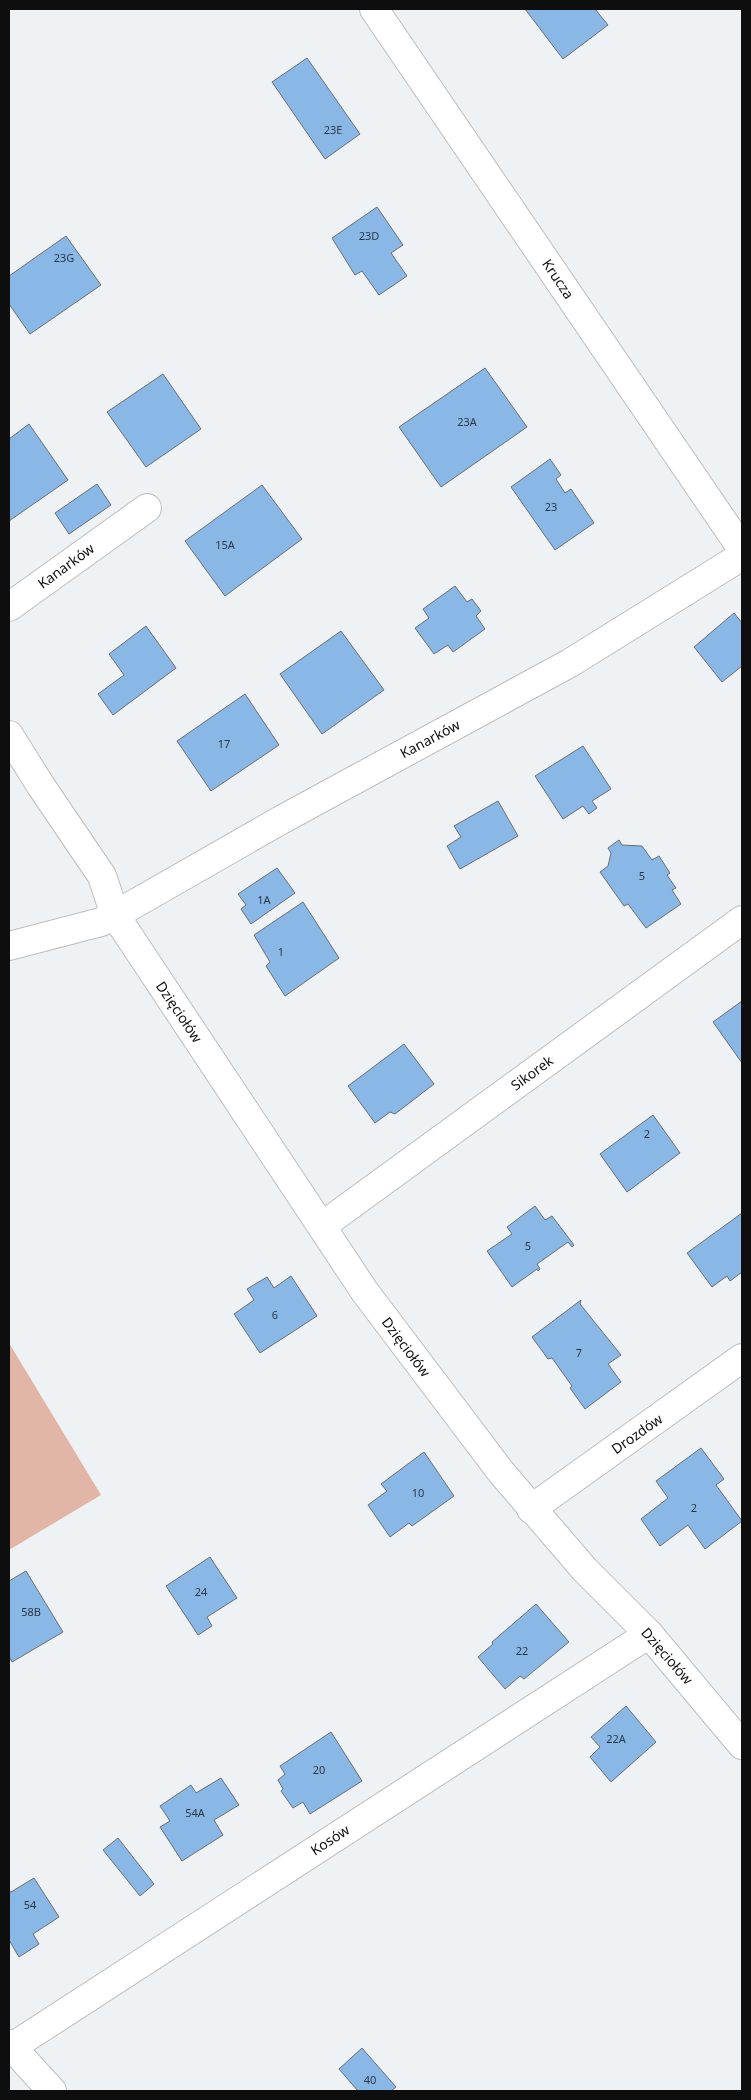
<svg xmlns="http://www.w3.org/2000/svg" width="751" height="2100" font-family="'Noto Sans',sans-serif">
	<rect width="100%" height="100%" fill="#eff2f5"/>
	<path fill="#e2b6a6" d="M 9,1343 L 101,1495 L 9,1550 Z"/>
	<g fill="#89b8e7" stroke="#6c6e71">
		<path d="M 525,9 L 595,9 L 608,25 L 563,59 Z"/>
		<path d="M 307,58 L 360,134 L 325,159 L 272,82 Z"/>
		<path d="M 377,207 L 403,245 L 391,253 L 407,276 L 379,295 L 362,271 L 355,275 L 332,238 Z"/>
		<path d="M 66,236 L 101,285 L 30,334 L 9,304 L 9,276 Z"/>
		<path d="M 485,368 L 527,427 L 441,487 L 399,427 Z"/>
		<path d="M 163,374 L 201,429 L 146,467 L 107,412 Z"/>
		<path d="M 29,424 L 68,480 L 9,521 L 9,439 Z"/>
		<path d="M 550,459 L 561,475 L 556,479 L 565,493 L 571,489 L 594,523 L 555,550 L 511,487 Z"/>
		<path d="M 97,484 L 111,505 L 69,534 L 55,513 Z"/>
		<path d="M 262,485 L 302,539 L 225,596 L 185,541 Z"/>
		<path d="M 455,586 L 467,602 L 472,599 L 481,611 L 476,616 L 485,629 L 453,652 L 448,645 L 434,654 L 415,628 L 429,618 L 423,609 Z"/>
		<path d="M 734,613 L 742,623 L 742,666 L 722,682 L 694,647 Z"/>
		<path d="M 146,626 L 176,668 L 113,715 L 98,694 L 124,675 L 109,654 Z"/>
		<path d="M 341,631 L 384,690 L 322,734 L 280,674 Z"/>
		<path d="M 245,694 L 279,745 L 211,791 L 177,741 Z"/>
		<path d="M 583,746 L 611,789 L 592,801 L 597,808 L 589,814 L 583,806 L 563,819 L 535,776 Z"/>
		<path d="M 498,801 L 518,836 L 460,869 L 447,846 L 461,837 L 454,826 Z"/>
		<path d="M 619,840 L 622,845 L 642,846 L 652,860 L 659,856 L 670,873 L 667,875 L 676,888 L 672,890 L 681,904 L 646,928 L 628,904 L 624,906 L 600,872 L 608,866 L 611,853 L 608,848 Z"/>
		<path d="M 277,868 L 295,893 L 251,924 L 241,909 L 246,905 L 238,894 Z"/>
		<path d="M 303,902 L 339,958 L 285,996 L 266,966 L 270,962 L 254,935 Z"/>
		<path d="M 742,1001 L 742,1063 L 713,1022 Z"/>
		<path d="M 404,1044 L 434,1084 L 395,1114 L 390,1112 L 375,1123 L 348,1086 Z"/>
		<path d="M 653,1115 L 680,1153 L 627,1192 L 600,1154 Z"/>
		<path d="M 535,1206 L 545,1220 L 552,1216 L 574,1245 L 572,1247 L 568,1242 L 537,1264 L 540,1269 L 538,1271 L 537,1269 L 512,1287 L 487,1251 L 512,1234 L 507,1227 Z"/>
		<path d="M 742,1213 L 742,1272 L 730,1281 L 727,1276 L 712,1287 L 687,1253 Z"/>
		<path d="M 291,1276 L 317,1316 L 260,1353 L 234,1314 L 254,1300 L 247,1289 L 267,1277 L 274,1288 Z"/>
		<path d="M 581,1300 L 580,1304 L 621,1355 L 608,1364 L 621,1382 L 585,1409 L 570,1388 L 572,1386 L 552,1358 L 548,1359 L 532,1337 Z"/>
		<path d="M 701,1448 L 724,1479 L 716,1485 L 742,1521 L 705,1549 L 688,1525 L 660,1546 L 641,1519 L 668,1498 L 656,1481 Z"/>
		<path d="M 424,1452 L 454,1496 L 412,1526 L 409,1523 L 390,1537 L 368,1505 L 387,1491 L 381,1484 Z"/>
		<path d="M 210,1557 L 237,1598 L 207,1617 L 212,1626 L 198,1635 L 166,1586 Z"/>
		<path d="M 26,1571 L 63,1632 L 12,1662 L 9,1656 L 9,1581 Z"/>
		<path d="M 536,1604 L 569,1642 L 524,1679 L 520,1676 L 505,1689 L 478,1657 L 493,1644 L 492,1642 Z"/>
		<path d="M 626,1706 L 656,1742 L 611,1782 L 590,1757 L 600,1747 L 591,1737 Z"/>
		<path d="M 331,1732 L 362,1781 L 310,1814 L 303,1802 L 293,1808 L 281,1791 L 283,1789 L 278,1780 L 285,1774 L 280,1766 Z"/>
		<path d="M 221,1778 L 239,1805 L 214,1820 L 223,1835 L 182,1861 L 160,1827 L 170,1821 L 160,1806 L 191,1785 L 196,1793 Z"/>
		<path d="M 118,1838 L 154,1884 L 140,1896 L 103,1850 Z"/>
		<path d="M 34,1878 L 59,1917 L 33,1934 L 39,1944 L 19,1957 L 9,1940 L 9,1891 L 11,1892 Z"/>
		<path d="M 362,2048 L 396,2087 L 391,2091 L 358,2091 L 339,2069 Z"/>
	</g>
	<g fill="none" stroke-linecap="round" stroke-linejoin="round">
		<defs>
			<g id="minor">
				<path d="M 374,9 L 742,549"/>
				<path d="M 9,607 L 147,508"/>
				<path d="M 9,735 L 41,786 L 102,876 L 115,915 L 365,1292 L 501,1472 L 585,1570 L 649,1634 L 742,1745"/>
				<path d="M 9,946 L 101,922 L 115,915 L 281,820 L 570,663 L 742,556"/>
				<path d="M 322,1226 L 742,920"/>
				<path d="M 531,1509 L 742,1358"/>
				<path d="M 9,2044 L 52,2091"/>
				<path d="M 12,2047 L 649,1634"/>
			</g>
		</defs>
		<use href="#minor" stroke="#bbbec1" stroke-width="30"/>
		<use href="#minor" stroke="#fff" stroke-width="28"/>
	</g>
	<g text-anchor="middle" stroke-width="4" stroke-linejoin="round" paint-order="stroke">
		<g font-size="11" fill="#2d3845">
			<text x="333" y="134">23E</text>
			<text x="369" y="240">23D</text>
			<text x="64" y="262">23G</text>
			<text x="467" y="426">23A</text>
			<text x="551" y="511">23</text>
			<text x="225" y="549">15A</text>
			<text x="224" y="748">17</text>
			<text x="642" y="880">5</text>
			<text x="264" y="904">1A</text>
			<text x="281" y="956">1</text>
			<text x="647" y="1138">2</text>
			<text x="528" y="1250">5</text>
			<text x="275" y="1319">6</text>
			<text x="579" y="1357">7</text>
			<text x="418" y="1497">10</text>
			<text x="694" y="1512">2</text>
			<text x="201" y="1596">24</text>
			<text x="31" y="1616">58B</text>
			<text x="522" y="1655">22</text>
			<text x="616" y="1743">22A</text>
			<text x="319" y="1774">20</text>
			<text x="195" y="1817">54A</text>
			<text x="30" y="1909">54</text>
			<text x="370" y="2084">40</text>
		</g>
		<g font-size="14" fill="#0e0e0f" stroke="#fff">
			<text transform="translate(558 279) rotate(56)" y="5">Krucza</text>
			<text transform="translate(66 566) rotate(-36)" y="5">Kanarków</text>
			<text transform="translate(430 739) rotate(-28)" y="5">Kanarków</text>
			<text transform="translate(179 1012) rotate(56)" y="5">Dzięciołów</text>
			<text transform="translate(532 1073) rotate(-36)" y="5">Sikorek</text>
			<text transform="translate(406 1347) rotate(53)" y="5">Dzięciołów</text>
			<text transform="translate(637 1434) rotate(-35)" y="5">Drozdów</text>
			<text transform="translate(667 1656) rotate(49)" y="5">Dzięciołów</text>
			<text transform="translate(330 1840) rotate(-33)" y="5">Kosów</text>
		</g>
	</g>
	<rect width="751" height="2100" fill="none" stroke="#0e0e0f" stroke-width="20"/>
</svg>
